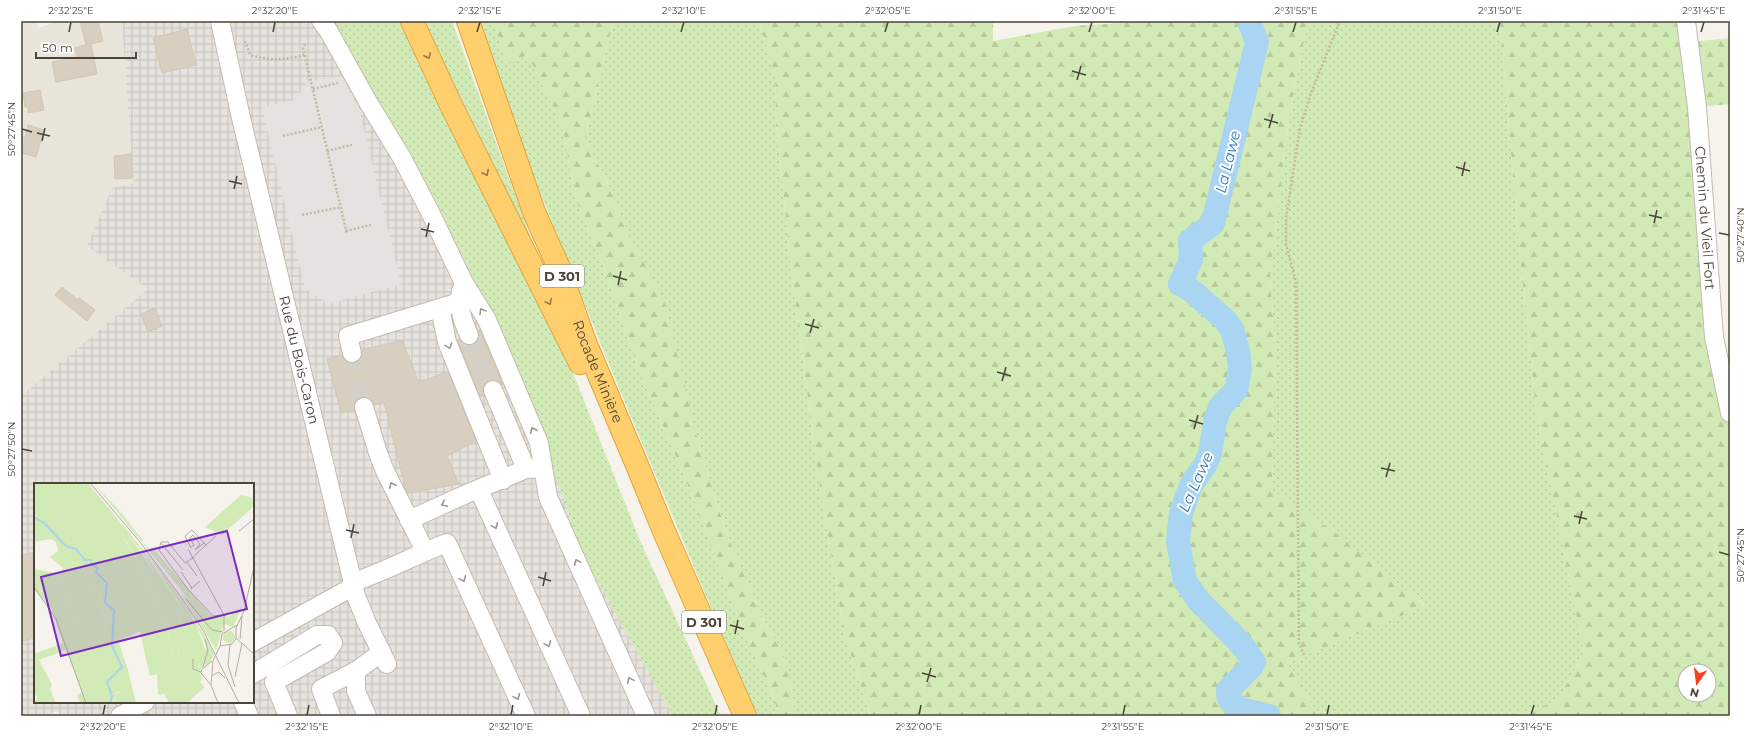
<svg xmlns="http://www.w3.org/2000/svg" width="1751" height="737" font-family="Montserrat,sans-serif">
	<defs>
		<pattern id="industrial-grid" width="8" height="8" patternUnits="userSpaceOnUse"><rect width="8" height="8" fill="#e6e2dd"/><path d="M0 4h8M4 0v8" fill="none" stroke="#c7c3be"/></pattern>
		<pattern id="grass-dots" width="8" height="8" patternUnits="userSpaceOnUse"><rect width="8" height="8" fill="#d2eab5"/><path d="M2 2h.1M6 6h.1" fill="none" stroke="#b6ca9c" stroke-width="1.8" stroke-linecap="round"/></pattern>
		<pattern id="forest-firs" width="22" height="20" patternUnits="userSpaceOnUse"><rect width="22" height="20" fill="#d2eab5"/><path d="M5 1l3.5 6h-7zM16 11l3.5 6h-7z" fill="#b6ca9c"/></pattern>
	</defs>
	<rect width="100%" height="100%" fill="#f6f3ec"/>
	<path fill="#eae5da" d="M 21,21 L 37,21 L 38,28 L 57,21 L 122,21 L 133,184 L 149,289 L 21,396 Z"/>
	<path fill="url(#industrial-grid)" fill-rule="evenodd" d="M 122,21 L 332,21 L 427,182 L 468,266 L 527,404 L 564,499 L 581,551 L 673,716 L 61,716 L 59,713 L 54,712 L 47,716 L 21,716 L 21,396 L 148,289 L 87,246 L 112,188 L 133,184 ZM 35,484 L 253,484 L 253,702 L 35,702 Z"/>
	<g fill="url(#grass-dots)">
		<path d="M 332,21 L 452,21 L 549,288 L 571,368 L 641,543 L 721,716 L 673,716 L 581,551 L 564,499 L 527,404 L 468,266 L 426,182 Z"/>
		<path d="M 481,21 L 494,21 L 506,63 L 528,55 L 562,126 L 576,200 L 604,268 L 638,368 L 695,502 L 735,610 L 775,702 L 778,716 L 758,716 L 744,686 L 604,352 L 532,172 L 488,53 Z"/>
		<path d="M 613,21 L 759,21 L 775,76 L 776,123 L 792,276 L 817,469 L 844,633 L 870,716 L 797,716 L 784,656 L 761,615 L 729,539 L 717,504 L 697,437 L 627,231 L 606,179 L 585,140 Z"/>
		<path d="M 1308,21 L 1500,21 L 1518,237 L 1536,410 L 1584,654 L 1557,701 L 1513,716 L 1318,716 L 1287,663 L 1425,605 L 1272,490 L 1275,343 L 1270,277 L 1290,111 Z"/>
	</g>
	<g fill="url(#forest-firs)" fill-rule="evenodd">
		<path d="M 494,21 L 613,21 L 585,140 L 606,179 L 627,231 L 664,300 L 697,437 L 717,504 L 729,539 L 761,615 L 784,656 L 797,716 L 778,716 L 775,702 L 735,610 L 695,502 L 638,368 L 604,268 L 576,200 L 562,126 L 528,55 L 506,63 Z"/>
		<path d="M 759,21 L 993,21 L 993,41 L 1075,26 L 1151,21 L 1308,21 L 1290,111 L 1270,277 L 1275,343 L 1272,490 L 1340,536 L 1425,606 L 1287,663 L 1318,716 L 870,716 L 844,633 L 817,469 L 792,276 L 776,123 L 775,76 Z"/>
		<path d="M 1500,21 L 1686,21 L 1689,42 L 1730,38 L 1730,104 L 1698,107 L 1730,413 L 1730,716 L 1513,716 L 1557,701 L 1584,654 L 1536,410 L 1518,237 ZM 1685,671 L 1709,671 L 1709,695 L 1685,695 Z"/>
	</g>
	<path fill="#e5e3e0" d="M 341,76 L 359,108 L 401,284 L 329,304 L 305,289 L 262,108 L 295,100 L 307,82 Z"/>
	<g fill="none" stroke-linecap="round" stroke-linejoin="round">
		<path stroke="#a9d4f2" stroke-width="24" d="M 1249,21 L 1257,42 L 1213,223 L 1190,241 L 1191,260 L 1180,284 L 1191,290 L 1224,319 L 1232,329 L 1238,351 L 1240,370 L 1236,390 L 1220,407 L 1215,422 L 1210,454 L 1205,465 L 1191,485 L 1181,513 L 1178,542 L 1185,581 L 1198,600 L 1242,645 L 1254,662 L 1252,666 L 1228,690 C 1226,710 1255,712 1269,716"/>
	</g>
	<g fill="#d8cfc1" stroke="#d3c7b4">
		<path d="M 80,21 L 98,21 L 103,41 L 91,44 L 97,74 L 56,82 L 52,62 L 77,57 L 75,48 L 88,44 L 86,45 Z"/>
		<path d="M 187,29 L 196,65 L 162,73 L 153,38 Z"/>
		<path d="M 40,90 L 44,110 L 28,113 L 28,107 L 25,107 L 23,93 Z"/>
		<path d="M 28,125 L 44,130 L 36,157 L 21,153 L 21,137 L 25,138 Z"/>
		<path d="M 131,154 L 133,178 L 115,179 L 114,156 Z"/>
		<path d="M 62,287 L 78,300 L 79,298 L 95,310 L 87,321 L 55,295 Z"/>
		<path d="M 155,308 L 162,326 L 148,332 L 141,314 Z"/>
		<path d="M 478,330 L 480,330 L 503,385 L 495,380 L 489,381 L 483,388 L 483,394 L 480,396 L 457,340 L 459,339 L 463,343 L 468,345 L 473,345 L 478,341 L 479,336 Z"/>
		<path d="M 402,340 L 419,383 L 448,371 L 476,441 L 447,456 L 459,484 L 408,493 L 405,487 L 384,402 L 374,405 L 371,399 L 361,397 L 356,400 L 354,410 L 341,413 L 327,359 L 342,355 L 344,360 L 349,363 L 355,363 L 362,356 L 362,350 Z"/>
		<path d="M 35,552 L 35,638 L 21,641 L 21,555 Z"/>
	</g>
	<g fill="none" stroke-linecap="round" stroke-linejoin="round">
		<g stroke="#d4d0c8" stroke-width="18" stroke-dasharray="18 9" stroke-linecap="butt">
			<path d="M 469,335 L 493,390"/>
			<path d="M 352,353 L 364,407"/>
		</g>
		<defs>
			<g id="minor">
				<path id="s1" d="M 220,21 L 241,118 L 356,596 L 367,623 L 387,664"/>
				<path d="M 321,21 L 328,30 L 368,102 L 402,158 L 430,212 L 463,281 L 487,320 L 539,443 L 548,497 L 646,716"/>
				<path id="s2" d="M 1686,21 L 1697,107 L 1714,337 L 1730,413"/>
				<path d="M 461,291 C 458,307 462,320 469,335"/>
				<path d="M 440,308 L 447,342 L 503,480"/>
				<path d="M 352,353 L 348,336 L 459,302"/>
				<path d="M 493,390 L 526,469"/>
				<path d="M 364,407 L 378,453 L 385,471 L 425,551"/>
				<path d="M 479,490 L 581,716"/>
				<path d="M 409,520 L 464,495 L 526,469 L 542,468"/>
				<path d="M 354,582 C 386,571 415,555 447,543 L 526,716"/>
				<path d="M 253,642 L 354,586"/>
				<path d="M 253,674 L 317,635 L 328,635 L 333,643 L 327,652 L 274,682 L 288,716"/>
				<path d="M 243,702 L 249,716"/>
				<path d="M 120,716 L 145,702"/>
				<path d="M 331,716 L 321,689 L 356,671"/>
				<path d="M 367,716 L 356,691 L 356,671 L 382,652"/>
			</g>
			<g id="highway">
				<path d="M 412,21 L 450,103 L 580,363"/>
				<path id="s3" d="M 468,21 L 534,212 L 559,268 L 585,342 L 637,465 L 663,529 L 745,716"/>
			</g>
		</defs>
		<use href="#minor" stroke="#c2bbae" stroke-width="20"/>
		<use href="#highway" stroke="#e0a43c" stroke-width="24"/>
		<g stroke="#c4b79f" stroke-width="2.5" stroke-dasharray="2 2" stroke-linecap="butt">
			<path d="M 245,41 L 250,55 C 271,61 283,60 305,55"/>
			<path d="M 305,44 L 303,48 L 347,234"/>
			<path d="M 313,89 L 338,83"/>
			<path d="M 283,136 L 322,127"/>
			<path d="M 327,151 L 352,145"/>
			<path d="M 302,215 L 341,207"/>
			<path d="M 346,231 L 371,225"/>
			<path d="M 1304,655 L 1299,643 L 1296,282 L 1286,245 L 1286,218 L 1300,128 L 1311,93 L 1340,21"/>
		</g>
		<use href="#minor" stroke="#fff" stroke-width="18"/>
		<use href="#highway" stroke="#ffcf6e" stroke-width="22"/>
	</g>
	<defs><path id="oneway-chevron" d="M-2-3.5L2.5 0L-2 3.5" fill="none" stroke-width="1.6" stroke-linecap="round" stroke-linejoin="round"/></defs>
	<g stroke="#937c4e">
		<use href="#oneway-chevron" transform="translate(428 56) rotate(65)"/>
		<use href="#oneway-chevron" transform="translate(486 173) rotate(63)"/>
		<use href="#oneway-chevron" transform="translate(549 302) rotate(63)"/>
	</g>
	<g stroke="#9c9892">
		<use href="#oneway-chevron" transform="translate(482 311) rotate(-121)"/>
		<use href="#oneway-chevron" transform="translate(449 346) rotate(70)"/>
		<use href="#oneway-chevron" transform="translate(533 430) rotate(-113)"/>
		<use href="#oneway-chevron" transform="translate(392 485) rotate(-115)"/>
		<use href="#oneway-chevron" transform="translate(444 504) rotate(155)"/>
		<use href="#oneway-chevron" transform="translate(495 526) rotate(66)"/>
		<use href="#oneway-chevron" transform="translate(577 562) rotate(-114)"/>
		<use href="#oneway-chevron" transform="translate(463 579) rotate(66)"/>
		<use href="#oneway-chevron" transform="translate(548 644) rotate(66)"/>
		<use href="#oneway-chevron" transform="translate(630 680) rotate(-114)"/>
		<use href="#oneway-chevron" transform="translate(517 697) rotate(66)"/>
	</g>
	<path fill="none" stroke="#4b4439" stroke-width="1.5" d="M 69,32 L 71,22M 273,32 L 275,22M 477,32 L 480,22M 681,32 L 684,22M 885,32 L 888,22M 1089,32 L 1092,22M 1293,32 L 1296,22M 1497,32 L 1500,22M 1701,32 L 1704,22M 1072,71 L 1086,75M 1077,80 L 1081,66M 1264,119 L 1278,123M 1269,128 L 1273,114M 22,129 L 32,132M 37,133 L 50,136M 42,141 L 45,128M 1456,167 L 1470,171M 1462,176 L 1465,162M 229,181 L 242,184M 234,189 L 237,176M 1649,215 L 1662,218M 1654,223 L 1657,210M 421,229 L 434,232M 1719,233 L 1729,235M 426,237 L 429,223M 613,276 L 627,280M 618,285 L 621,271M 805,324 L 819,328M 810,333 L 814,319M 997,372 L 1011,376M 1002,381 L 1006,367M 1189,420 L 1203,424M 1194,429 L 1198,415M 22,449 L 32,451M 1381,468 L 1395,471M 1386,477 L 1390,463M 1574,516 L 1587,519M 1579,524 L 1582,511M 346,530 L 359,533M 351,538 L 354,524M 1719,552 L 1729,555M 538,577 L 551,581M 543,586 L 546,572M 730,625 L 744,629M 735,634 L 738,620M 922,673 L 936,677M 927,682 L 931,668M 103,715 L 105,705M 307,715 L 309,705M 511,715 L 513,705M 715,715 L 717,705M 919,715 L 921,705M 1123,715 L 1125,705M 1327,715 L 1329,705M 1531,715 L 1534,705"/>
	<g text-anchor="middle" stroke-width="4" stroke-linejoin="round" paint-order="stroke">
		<g fill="#fff" stroke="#817c74" stroke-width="1">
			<rect x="540" y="265" width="44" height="22" rx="3"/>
			<rect x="682" y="611" width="44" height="22" rx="3"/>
		</g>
		<g font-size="13" font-weight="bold" fill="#4b4439">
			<text x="562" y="281">D 301</text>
			<text x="704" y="627">D 301</text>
		</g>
		<g font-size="14" fill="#4b4439" stroke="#fff">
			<text dy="5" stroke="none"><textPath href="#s2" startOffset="198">Chemin du Vieil Fort</textPath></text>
			<text dy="5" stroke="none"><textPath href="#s1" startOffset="348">Rue du Bois-Caron</textPath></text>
			<text dy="5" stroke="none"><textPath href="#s3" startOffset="374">Rocade Minière</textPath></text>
		</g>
		<g font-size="15" font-style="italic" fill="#2e7ab2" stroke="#fff">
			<text transform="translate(1228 162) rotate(-76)" y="5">La Lawe</text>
			<text transform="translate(1196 482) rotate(-66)" y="5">La Lawe</text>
		</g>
	</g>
	<g transform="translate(34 483)">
		<rect width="220" height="220" fill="#f6f3ec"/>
		<path d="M 44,0 L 53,2 L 89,44 L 147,127 L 144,162 L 145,178 L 158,193 L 165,186 L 164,180 L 170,178 L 172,164 L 170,157 L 158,133 L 155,134 L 150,128 L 110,66 L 152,122 L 173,157 L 180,171 L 176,180 L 170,182 L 165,188 L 168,196 L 166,199 L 171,204 L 155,218 L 158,220 L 135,220 L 130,211 L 124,212 L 123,191 L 141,186 L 134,148 L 106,81 L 93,59 ZM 207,12 L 220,15 L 220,23 L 188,52 L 171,44 ZM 108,59 L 116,66 L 118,64 L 178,134 L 192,132 L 194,134 L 208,124 L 199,144 L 191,141 L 189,144 L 182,167 L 147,110 L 154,116 ZM 49,80 L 58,90 L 46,100 L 65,108 L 73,149 L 73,171 L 57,177 L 27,99 L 29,93 ZM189 154a6 6 0 1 1 12 0a6 6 0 1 1-12 0ZM 91,187 L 94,187 L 102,220 L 81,220 L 80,211 L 85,210 L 87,205 L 84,199 L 85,191 Z" fill="#d2eab5"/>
		<path d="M 0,0 L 44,0 L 62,20 L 84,46 L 106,81 L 134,148 L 141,186 L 116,193 L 106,149 L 84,157 L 94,187 L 85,191 L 84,199 L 88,207 L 80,211 L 81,220 L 46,220 L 43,212 L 48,209 L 32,167 L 5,177 L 18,202 L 16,206 L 22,220 L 0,220 L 4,215 L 0,210 L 0,164 L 2,170 L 29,160 L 17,125 L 0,106 L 0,86 L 26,91 L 29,85 L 16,74 L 24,68 L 22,59 L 17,56 L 0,59 ZM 49,80 L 58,90 L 45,100 L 65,108 L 73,149 L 73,171 L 57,176 L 27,99 L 29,93 ZM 51,0 L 54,0 L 109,67 L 150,128 L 155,134 L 157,133 L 163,143 L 172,169 L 170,179 L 164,181 L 165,186 L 158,193 L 145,178 L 144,162 L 147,127 L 134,112 L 107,67 ZM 59,0 L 86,28 L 110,59 L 108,59 Z" fill="#d2eab5" fill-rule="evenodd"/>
		<path fill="none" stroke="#a9d4f2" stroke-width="2" d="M 0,34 L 11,41 L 32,63 L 42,66 L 51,77 L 57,77 L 58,83 L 64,85 L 62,89 L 73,100 L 71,120 L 80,127 L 78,163 L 88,184 L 73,199 L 78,213 L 76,220"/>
		<path fill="none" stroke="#b2ada4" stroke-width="1" d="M 56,0 L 106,59 L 150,118 L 170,149 L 205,220M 205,48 L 220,36M 127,59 L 125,67 L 153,105 L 179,133 L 190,132M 127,59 L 134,59 L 151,80 L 160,74M 127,60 L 149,87M 157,64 L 160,62 L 156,55 L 159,52 L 166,61 L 161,67 L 170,60M 157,65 L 151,53 L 158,47 L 172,62M 154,66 L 190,132 L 190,148M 160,73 L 182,53M 153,79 L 163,93M 147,89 L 158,105M 0,104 L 22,136 L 52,220M 157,106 L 166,98M 152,116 L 178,147 L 189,149M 202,155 L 220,171M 206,156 L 208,133M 196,161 L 194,182 L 201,204M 186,163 L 198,161 L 202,156 L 202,145 L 210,128 L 220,84M 159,176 L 159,186 L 167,189M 178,178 L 168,186 L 167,190 L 177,202 L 184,220M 169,184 L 174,167 L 171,156M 179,192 L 185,189 L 191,195M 201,194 L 208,160M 177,202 L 179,178 L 186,163 L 188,151 L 203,142"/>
		<path fill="#7b2cbf" fill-opacity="0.15" stroke="#7b2cbf" stroke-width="2" d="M 193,48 L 213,126 L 27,173 L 7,94 Z"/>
		<rect width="220" height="220" fill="none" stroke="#4b4439" stroke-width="2"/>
	</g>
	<rect width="1751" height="737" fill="none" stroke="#ffffff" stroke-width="44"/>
	<g transform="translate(1697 683) rotate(194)"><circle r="19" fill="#ffffff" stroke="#b7b4b0"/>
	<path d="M0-3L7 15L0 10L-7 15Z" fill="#fc3f1d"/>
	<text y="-6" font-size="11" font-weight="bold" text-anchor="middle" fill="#4b4439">N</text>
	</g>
	<path d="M36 52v6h100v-6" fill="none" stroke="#4b4439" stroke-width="2"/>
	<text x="42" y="52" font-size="12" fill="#4b4439" stroke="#ffffff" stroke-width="3" paint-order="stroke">50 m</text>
	<rect x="22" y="22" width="1707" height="693" fill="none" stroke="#4b4439" stroke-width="1.5"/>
	<g font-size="10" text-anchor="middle" fill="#4b4439">
		<text x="71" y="14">2°32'25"E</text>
		<text x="275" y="14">2°32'20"E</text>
		<text x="480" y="14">2°32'15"E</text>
		<text x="684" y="14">2°32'10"E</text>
		<text x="888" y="14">2°32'05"E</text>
		<text x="1092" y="14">2°32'00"E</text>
		<text x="1296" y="14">2°31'55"E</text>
		<text x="1500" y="14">2°31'50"E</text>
		<text x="1704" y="14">2°31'45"E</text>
		<text transform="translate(11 129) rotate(-90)" y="4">50°27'45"N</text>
		<text transform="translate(1740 235) rotate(-90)" y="4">50°27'40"N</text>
		<text transform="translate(11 449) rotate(-90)" y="4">50°27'50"N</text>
		<text transform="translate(1740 555) rotate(-90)" y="4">50°27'45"N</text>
		<text x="103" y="730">2°32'20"E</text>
		<text x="307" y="730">2°32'15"E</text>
		<text x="511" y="730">2°32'10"E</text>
		<text x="715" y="730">2°32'05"E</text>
		<text x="919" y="730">2°32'00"E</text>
		<text x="1123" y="730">2°31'55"E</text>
		<text x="1327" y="730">2°31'50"E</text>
		<text x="1531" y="730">2°31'45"E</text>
	</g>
</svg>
